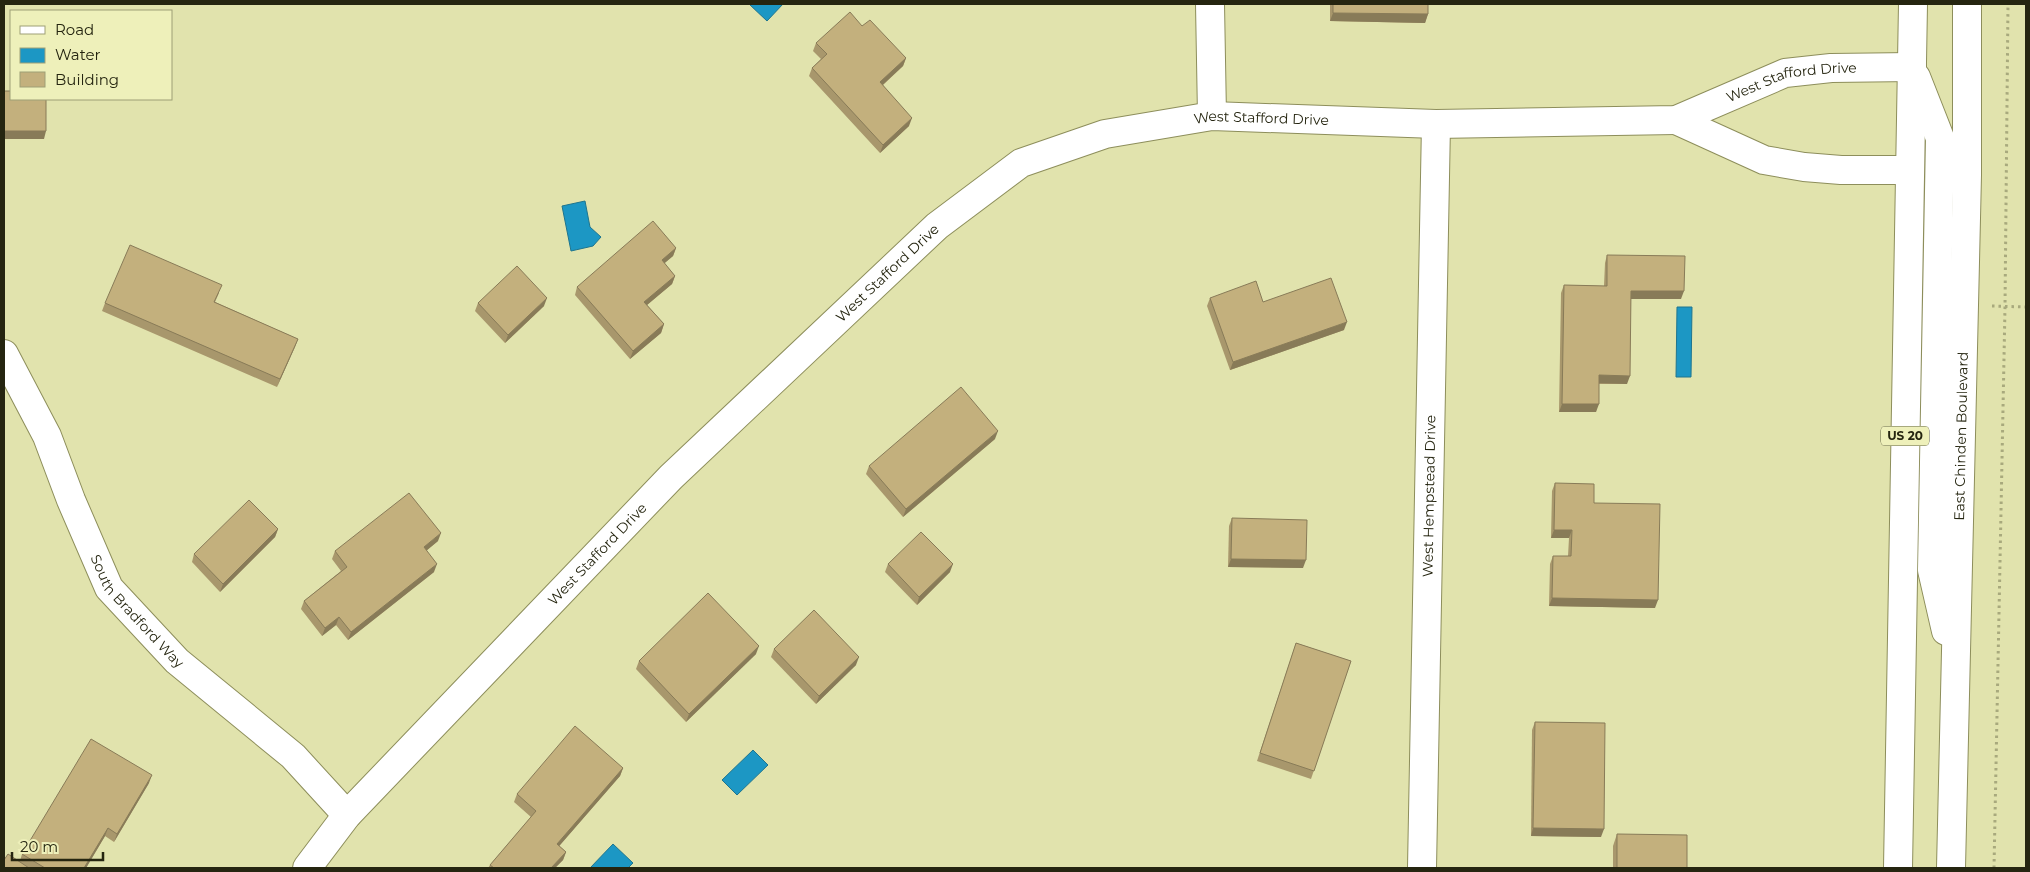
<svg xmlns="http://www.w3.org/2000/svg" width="2030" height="872" font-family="Montserrat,sans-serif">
	<rect width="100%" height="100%" fill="#e1e3ad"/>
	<g fill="#1c97c4" stroke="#1f758e">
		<path d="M 749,4 L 783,4 L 767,21 Z"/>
		<path d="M 585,201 L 590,227 L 601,237 L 593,246 L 571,251 L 562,206 Z"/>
		<path d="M 1677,307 L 1692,307 L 1691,377 L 1676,377 Z"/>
		<path d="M 753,750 L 768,765 L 737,795 L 722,780 Z"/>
		<path d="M 613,844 L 633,863 L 628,868 L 590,868 Z"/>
	</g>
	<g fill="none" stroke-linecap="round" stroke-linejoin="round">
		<defs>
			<g id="minor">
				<path d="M 1210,4 L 1212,116"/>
				<path d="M 1676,120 L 1764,160 L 1804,167 L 1841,170 L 1910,170"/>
				<path id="s1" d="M 4,354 L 47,436 L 71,500 L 109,588 L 177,661 L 293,756 L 347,815"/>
				<path id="s2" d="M 307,868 L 347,815 L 671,477 L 937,226 L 1021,163 L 1105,134 L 1212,116 L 1436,124 L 1676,120 L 1785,73 L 1831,68 L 1912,67"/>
				<path id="s3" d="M 1422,868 L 1436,124"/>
			</g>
			<g id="primary">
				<path d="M 1916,77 L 1940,138 L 1932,570 L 1946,631"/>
				<path d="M 1898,868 L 1913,4"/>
				<path id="s4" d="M 1951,868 L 1967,175 L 1967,4"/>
			</g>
		</defs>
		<use href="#minor" stroke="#8d8e5b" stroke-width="30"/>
		<use href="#primary" stroke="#8d8e5b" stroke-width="30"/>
		<g stroke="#a8a97d" stroke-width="3" stroke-dasharray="2.5 4" stroke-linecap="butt">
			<path d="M 1992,306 L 2026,307"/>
			<path d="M 1994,868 L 2005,307 L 2008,4"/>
		</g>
		<use href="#minor" stroke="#fff" stroke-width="28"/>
		<use href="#primary" stroke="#fff" stroke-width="28"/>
	</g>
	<g fill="#a8976c">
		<path d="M 1330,4 L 1428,4 L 1428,14 L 1425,23 L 1330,21 Z"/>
		<path d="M 816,43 L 906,58 L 903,66 L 883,85 L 909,126 L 880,153 L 809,76 L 812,68 L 821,59 L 813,51 Z"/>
		<path d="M 676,248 L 673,256 L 664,263 L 675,276 L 672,284 L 647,305 L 664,324 L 661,333 L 630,359 L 575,295 L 577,287 Z"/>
		<path d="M 1607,255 L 1681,299 L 1631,299 L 1627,384 L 1599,384 L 1596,412 L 1559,412 L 1561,293 L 1564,285 L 1604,286 L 1605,263 Z"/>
		<path d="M 219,293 L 215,302 L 298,339 L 277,387 L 102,311 L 105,303 Z"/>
		<path d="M 1210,298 L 1263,302 L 1344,330 L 1230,370 L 1207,306 Z"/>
		<path d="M 478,303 L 544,306 L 505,343 L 475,311 Z"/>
		<path d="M 995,439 L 903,517 L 866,474 L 869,466 Z"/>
		<path d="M 1555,483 L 1594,503 L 1655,608 L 1549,606 L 1550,564 L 1553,556 L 1568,556 L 1569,538 L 1551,538 L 1552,491 Z"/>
		<path d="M 1232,518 L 1303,568 L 1228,567 L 1229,526 Z"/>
		<path d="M 278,529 L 275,537 L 220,592 L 192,562 L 194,554 Z"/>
		<path d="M 438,541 L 426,551 L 434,572 L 348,640 L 336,625 L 322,636 L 301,609 L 304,601 L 341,571 L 332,559 L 335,551 Z"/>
		<path d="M 888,564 L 950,572 L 917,605 L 885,572 Z"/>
		<path d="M 1296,643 L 1351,661 L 1311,779 L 1257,761 Z"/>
		<path d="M 774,649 L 856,665 L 816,704 L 771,657 Z"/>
		<path d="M 756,654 L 686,722 L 636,669 L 639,661 Z"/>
		<path d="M 1535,722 L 1601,837 L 1531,836 L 1532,730 Z"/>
		<path d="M 623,768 L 620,776 L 559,846 L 566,852 L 563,860 L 555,868 L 488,868 L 490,865 L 531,817 L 514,802 L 517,794 Z"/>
		<path d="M 149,783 L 114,842 L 105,836 L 86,868 L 4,868 L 20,861 L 22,854 Z"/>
		<path d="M 1617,834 L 1687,868 L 1613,868 L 1613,846 Z"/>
	</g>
	<g fill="#887b58">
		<path d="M 1333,13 L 1428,14 L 1425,23 L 1330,21 Z"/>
		<path d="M 906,58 L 903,66 L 877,90 L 880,82 Z"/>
		<path d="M 912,118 L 909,126 L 880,153 L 883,145 Z"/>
		<path d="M 4,131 L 46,131 L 44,139 L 4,139 Z"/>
		<path d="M 676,248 L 673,256 L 659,268 L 662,260 Z"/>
		<path d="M 675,276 L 672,284 L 641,310 L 644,302 Z"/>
		<path d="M 1631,291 L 1684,291 L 1681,299 L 1628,299 Z"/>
		<path d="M 547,298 L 544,306 L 505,343 L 508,335 Z"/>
		<path d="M 1347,322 L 1344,330 L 1230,370 L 1233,362 Z"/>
		<path d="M 664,324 L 661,333 L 630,359 L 633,351 Z"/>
		<path d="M 298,339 L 295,347 L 277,387 L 280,379 Z"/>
		<path d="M 1599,375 L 1630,376 L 1627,384 L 1596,383 Z"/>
		<path d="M 1562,404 L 1599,404 L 1596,412 L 1559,412 Z"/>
		<path d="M 998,431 L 995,439 L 903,517 L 906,509 Z"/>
		<path d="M 278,529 L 275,537 L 220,592 L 223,584 Z"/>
		<path d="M 1554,530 L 1572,530 L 1569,538 L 1551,538 Z"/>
		<path d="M 441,533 L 438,541 L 421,555 L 424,547 Z"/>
		<path d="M 1231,559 L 1306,560 L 1303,568 L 1228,567 Z"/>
		<path d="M 437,564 L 434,572 L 348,640 L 351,632 Z"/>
		<path d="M 953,564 L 950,572 L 917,605 L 919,597 Z"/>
		<path d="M 1552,598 L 1658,600 L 1655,608 L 1549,606 Z"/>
		<path d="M 339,617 L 336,625 L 322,636 L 325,628 Z"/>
		<path d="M 759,646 L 756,654 L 686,722 L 689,714 Z"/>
		<path d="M 859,657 L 856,665 L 816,704 L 819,696 Z"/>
		<path d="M 623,768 L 620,776 L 554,852 L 557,844 Z"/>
		<path d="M 152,775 L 149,783 L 114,842 L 117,834 Z"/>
		<path d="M 108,828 L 105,836 L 86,868 L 84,868 Z"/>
		<path d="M 1533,828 L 1604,829 L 1601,837 L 1531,836 Z"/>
		<path d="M 566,852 L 563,860 L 555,868 L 551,868 Z"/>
	</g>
	<g fill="#c3b07d" stroke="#887b58">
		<path d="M 1333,4 L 1428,4 L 1428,14 L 1333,13 Z"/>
		<path d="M 850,12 L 862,26 L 870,20 L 906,58 L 880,82 L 912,118 L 883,145 L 812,68 L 827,54 L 816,43 Z"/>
		<path d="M 4,91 L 11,91 L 11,99 L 46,99 L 46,131 L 4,131 Z"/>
		<path d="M 653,221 L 676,248 L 662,260 L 675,276 L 644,302 L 664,324 L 633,351 L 577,287 Z"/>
		<path d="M 130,245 L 222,285 L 214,302 L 298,339 L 280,379 L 105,303 Z"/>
		<path d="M 1607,255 L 1685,256 L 1684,291 L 1631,291 L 1630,376 L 1599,375 L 1599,404 L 1562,404 L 1564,285 L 1607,286 Z"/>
		<path d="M 517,266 L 547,298 L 508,335 L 478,303 Z"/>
		<path d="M 1331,278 L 1347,322 L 1233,362 L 1210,298 L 1256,281 L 1263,302 Z"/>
		<path d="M 961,387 L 998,431 L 906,509 L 869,466 Z"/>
		<path d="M 1555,483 L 1594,484 L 1594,503 L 1660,504 L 1658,600 L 1552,598 L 1553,556 L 1571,556 L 1572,530 L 1554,530 Z"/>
		<path d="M 409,493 L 441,533 L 424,547 L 437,564 L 351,632 L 339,617 L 325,628 L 304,601 L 347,567 L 335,551 Z"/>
		<path d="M 249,500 L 278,529 L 223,584 L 194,554 Z"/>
		<path d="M 1232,518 L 1307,520 L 1306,560 L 1231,559 Z"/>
		<path d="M 921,532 L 953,564 L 919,597 L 888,564 Z"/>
		<path d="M 708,593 L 759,646 L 689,714 L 639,661 Z"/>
		<path d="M 814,610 L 859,657 L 819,696 L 774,649 Z"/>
		<path d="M 1296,643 L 1351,661 L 1314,771 L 1260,753 Z"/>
		<path d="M 1535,722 L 1605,723 L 1604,829 L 1533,828 Z"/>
		<path d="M 575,726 L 623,768 L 557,844 L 566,852 L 551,868 L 494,868 L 490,865 L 536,811 L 517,794 Z"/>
		<path d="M 91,739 L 152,775 L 117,834 L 108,828 L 84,868 L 45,868 L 22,854 Z"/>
		<path d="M 1617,834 L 1687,835 L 1687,868 L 1617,868 Z"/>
		<path d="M 8,854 L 29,868 L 4,868 L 4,860 Z"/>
	</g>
	<g text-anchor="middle" stroke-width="4.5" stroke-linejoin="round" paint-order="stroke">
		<rect fill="#eef0ba" stroke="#616243" stroke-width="1" x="1881" y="426.5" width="48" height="19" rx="4"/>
		<g font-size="12" font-weight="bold" fill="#252510">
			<text x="1905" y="440">US 20</text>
		</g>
		<g font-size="14" fill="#252510" stroke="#eef0ba">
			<text dy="5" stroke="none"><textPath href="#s2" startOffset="1790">West Stafford Drive</textPath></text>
			<text dy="5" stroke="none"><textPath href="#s2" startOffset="1252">West Stafford Drive</textPath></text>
			<text dy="5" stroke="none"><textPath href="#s2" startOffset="832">West Stafford Drive</textPath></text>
			<text dy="5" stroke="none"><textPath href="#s4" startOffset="432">East Chinden Boulevard</textPath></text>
			<text dy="5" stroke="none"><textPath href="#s3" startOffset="372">West Hempstead Drive</textPath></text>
			<text dy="5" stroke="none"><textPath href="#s2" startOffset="428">West Stafford Drive</textPath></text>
			<text dy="5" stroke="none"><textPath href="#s1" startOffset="292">South Bradford Way</textPath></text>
		</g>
	</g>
	<rect width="2030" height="872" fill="none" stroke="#252510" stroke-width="10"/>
	<rect x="10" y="10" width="162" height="90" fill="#eef0ba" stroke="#9e9f76"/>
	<rect x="20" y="26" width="25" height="8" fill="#ffffff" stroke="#9e9f76"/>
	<text x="55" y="35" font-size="15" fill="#252510">Road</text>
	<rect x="20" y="48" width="25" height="15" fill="#1c97c4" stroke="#9e9f76"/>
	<text x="55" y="60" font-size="15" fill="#252510">Water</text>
	<rect x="20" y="72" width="25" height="15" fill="#c3b07d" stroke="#9e9f76"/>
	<text x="55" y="85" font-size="15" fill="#252510">Building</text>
	<path d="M12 852v8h91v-8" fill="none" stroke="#252510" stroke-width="2.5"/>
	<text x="20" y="852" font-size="15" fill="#252510" stroke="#eef0ba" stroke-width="4" paint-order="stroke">20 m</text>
</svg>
